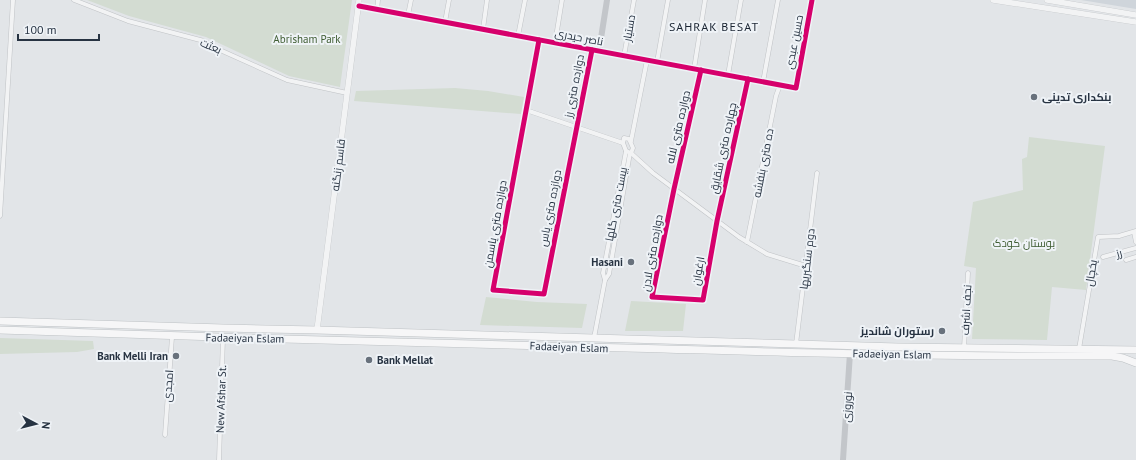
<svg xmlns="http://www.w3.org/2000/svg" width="1136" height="460" font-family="'PT Sans',Cairo,sans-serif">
	<rect width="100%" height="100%" fill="#e2e5e8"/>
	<path fill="#cfd5db" d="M 1081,0 L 1136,0 L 1136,9 Z"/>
	<g fill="#d3dcd2">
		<path d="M 87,0 L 352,0 L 340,87 L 289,76 L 206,37 L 129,16 Z"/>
		<path d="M 455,88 L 488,91 L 524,97 L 521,114 L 354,101 L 356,91 Z"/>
		<path d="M 1029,137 L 1105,146 L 1086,290 L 1052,287 L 1047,340 L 972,339 L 976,268 L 964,266 L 973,202 L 1023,190 L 1022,159 L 1027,157 Z"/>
		<path d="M 486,297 L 537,302 L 587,304 L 582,328 L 480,325 Z"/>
		<path d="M 631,301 L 686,304 L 683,331 L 625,331 Z"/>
		<path d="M 0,338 L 93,341 L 94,349 L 77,352 L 0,354 Z"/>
	</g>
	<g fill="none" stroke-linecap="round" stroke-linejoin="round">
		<defs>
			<g id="minor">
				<path d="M 74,0 L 128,21 L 204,41 L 220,50 L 287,80 L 347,93"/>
				<path d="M 377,10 L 378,0"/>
				<path d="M 408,15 L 411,0"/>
				<path d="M 445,22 L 449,0"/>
				<path d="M 483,29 L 487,0"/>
				<path d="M 518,36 L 525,0"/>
				<path d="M 539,40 L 493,290 L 544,294 L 592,50"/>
				<path d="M 555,43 L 562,0"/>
				<path d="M 624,56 L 634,0"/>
				<path d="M 657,62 L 668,0"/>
				<path d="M 694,69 L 705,0"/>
				<path d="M 701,70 L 674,189 L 652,297 L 703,300 L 717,221 L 748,79"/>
				<path d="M 728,75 L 741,0"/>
				<path d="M 763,82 L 778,0"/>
				<path d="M 796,88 L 812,0"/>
				<path d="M 526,110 L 623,143"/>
				<path d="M 624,138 L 629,139 L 633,148 L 631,153 L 626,151 L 623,143 Z"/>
				<path d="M 631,141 L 647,60"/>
				<path d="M 631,153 L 653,173 L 739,237 L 767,254 L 806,266"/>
				<path d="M 0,216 L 13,0"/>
				<path d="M 1134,232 L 1136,242"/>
				<path d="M 747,242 L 776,96 L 780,85"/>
				<path d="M 1103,257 L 1136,248"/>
				<path d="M 1126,260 L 1136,257"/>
				<path d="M 605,280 L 603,273 L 626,151"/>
				<path d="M 594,338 L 605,280 L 609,274 L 630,153"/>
				<path d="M 796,344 L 817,173"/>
				<path d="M 964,348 L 968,273"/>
				<path d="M 1079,349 L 1098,237 L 1119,236 L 1136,231"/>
				<path d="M 165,435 L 172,337"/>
				<path d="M 219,460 L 223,338"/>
			</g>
			<g id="tertiary">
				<path d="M 993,0 L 1136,22"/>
				<path d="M 1047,0 L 1136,15"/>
				<path d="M 359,6 L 796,88"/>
				<path d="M 317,330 L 359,0"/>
			</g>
			<g id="primary">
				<path d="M 0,321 L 223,328 L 317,330 L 898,347 L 1136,350"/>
				<path d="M 0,330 C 182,337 365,341 547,346 C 735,351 924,357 1112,356 L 1123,358 L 1136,363"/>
			</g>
		</defs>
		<use href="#minor" stroke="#c0c3c6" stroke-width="5"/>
		<use href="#tertiary" stroke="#c0c3c6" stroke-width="6"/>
		<use href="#primary" stroke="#bec2c5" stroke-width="8"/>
		<use href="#minor" stroke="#f2f3f4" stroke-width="4"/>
		<use href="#tertiary" stroke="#f2f3f4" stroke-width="5.5"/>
		<g stroke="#c3c6ca" stroke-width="6">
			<path d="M 599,51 L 607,0"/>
			<path d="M 843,460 L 850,353"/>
		</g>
		<use href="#primary" stroke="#f6f6f7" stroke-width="7"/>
		<defs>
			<g id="cycleway">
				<path d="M 359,6 L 796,88 L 812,0"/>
				<path d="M 539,40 L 493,290 L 544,294 L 592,50"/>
				<path d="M 701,70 L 674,189 L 652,297 L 703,300 L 717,221 L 748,79"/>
			</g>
		</defs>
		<use href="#cycleway" stroke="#eff3f7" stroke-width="8"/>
		<use href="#cycleway" stroke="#d6006c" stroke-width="5"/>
	</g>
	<g fill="#68717c" stroke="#eff3f7" stroke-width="1.5">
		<circle cx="1034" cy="97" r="4"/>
		<circle cx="631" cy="262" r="4"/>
		<circle cx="942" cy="331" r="4"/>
		<circle cx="176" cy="356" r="4"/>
		<circle cx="369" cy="360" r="4"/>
	</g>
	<g text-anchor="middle" stroke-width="4" stroke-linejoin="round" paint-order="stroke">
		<g font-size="11" fill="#273342" stroke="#eff3f7">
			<text transform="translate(629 28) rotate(-80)" y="4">دستیار</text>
			<text transform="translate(579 37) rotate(11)" y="4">ناصر حیدری</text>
			<text transform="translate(794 42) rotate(-79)" y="4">حسین عبدی</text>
			<text transform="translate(211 46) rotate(24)" y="4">بعثت</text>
			<text transform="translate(574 86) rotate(-79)" y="4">دوازده متری رز</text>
			<text transform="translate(678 127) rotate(-77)" y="4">دوازده متری لاله</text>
			<text transform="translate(723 148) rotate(-78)" y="4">چهارده متری شقایق</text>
			<text transform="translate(763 163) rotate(-79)" y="4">ده متری بنفشه</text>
			<text transform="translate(338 165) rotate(-83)" y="4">قاسم زنگنه</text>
			<text transform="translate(616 204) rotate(-79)" y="4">بیست متری گلها</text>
			<text transform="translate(550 208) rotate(-79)" y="4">دوازده متری یاس</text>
			<text transform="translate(495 224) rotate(-80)" y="4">دوازده متری یاسمن</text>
			<text transform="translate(652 253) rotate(-80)" y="4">دوازده متری لادن</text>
			<text transform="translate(1119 253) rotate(-15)" y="4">رز</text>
			<text transform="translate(807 259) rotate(-83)" y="4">دوم سنگبریها</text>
			<text transform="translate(698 271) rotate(-80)" y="4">ارغوان</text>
			<text transform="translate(1091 273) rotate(-81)" y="4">یخچال</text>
			<text transform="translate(966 310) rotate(-87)" y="4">نجف اشرف</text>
			<text transform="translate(245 338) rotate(1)" y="4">Fadaeiyan Eslam</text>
			<text transform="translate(569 347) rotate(2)" y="4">Fadaeiyan Eslam</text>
			<text transform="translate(892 354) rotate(1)" y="4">Fadaeiyan Eslam</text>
			<text transform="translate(168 386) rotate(-86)" y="4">امجدی</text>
			<text transform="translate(221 399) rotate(-88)" y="4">New Afshar St.</text>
			<text transform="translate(847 407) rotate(-86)" y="4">نوروزی</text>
		</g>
		<g font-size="11" fill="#405e34" stroke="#eff3f7">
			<text x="307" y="43">Abrisham Park</text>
			<text x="1024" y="247">بوستان کودک</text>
		</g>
		<g font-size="11" font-weight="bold" fill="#273342" stroke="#eff3f7" text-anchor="end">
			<text x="1042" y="101" text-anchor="start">بنکداری تدینی</text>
			<text x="623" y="266">Hasani</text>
			<text x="934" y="335">رستوران شاندیز</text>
			<text x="168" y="360">Bank Melli Iran</text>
			<text x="377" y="364" text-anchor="start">Bank Mellat</text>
		</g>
		<g font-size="12" letter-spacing="1" fill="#1a2432" stroke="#eff3f7">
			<text x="714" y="31">SAHRAK BESAT</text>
		</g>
	</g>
	<g transform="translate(36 424) rotate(97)" stroke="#eff3f7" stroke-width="3" paint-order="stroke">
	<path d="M0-3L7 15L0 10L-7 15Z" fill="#273342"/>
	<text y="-6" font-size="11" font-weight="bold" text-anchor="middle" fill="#273342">N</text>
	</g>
	<path d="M18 34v6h81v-6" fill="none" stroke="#273342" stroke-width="2"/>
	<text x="24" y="34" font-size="12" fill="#273342" stroke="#eff3f7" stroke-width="3" paint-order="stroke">100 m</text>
</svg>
